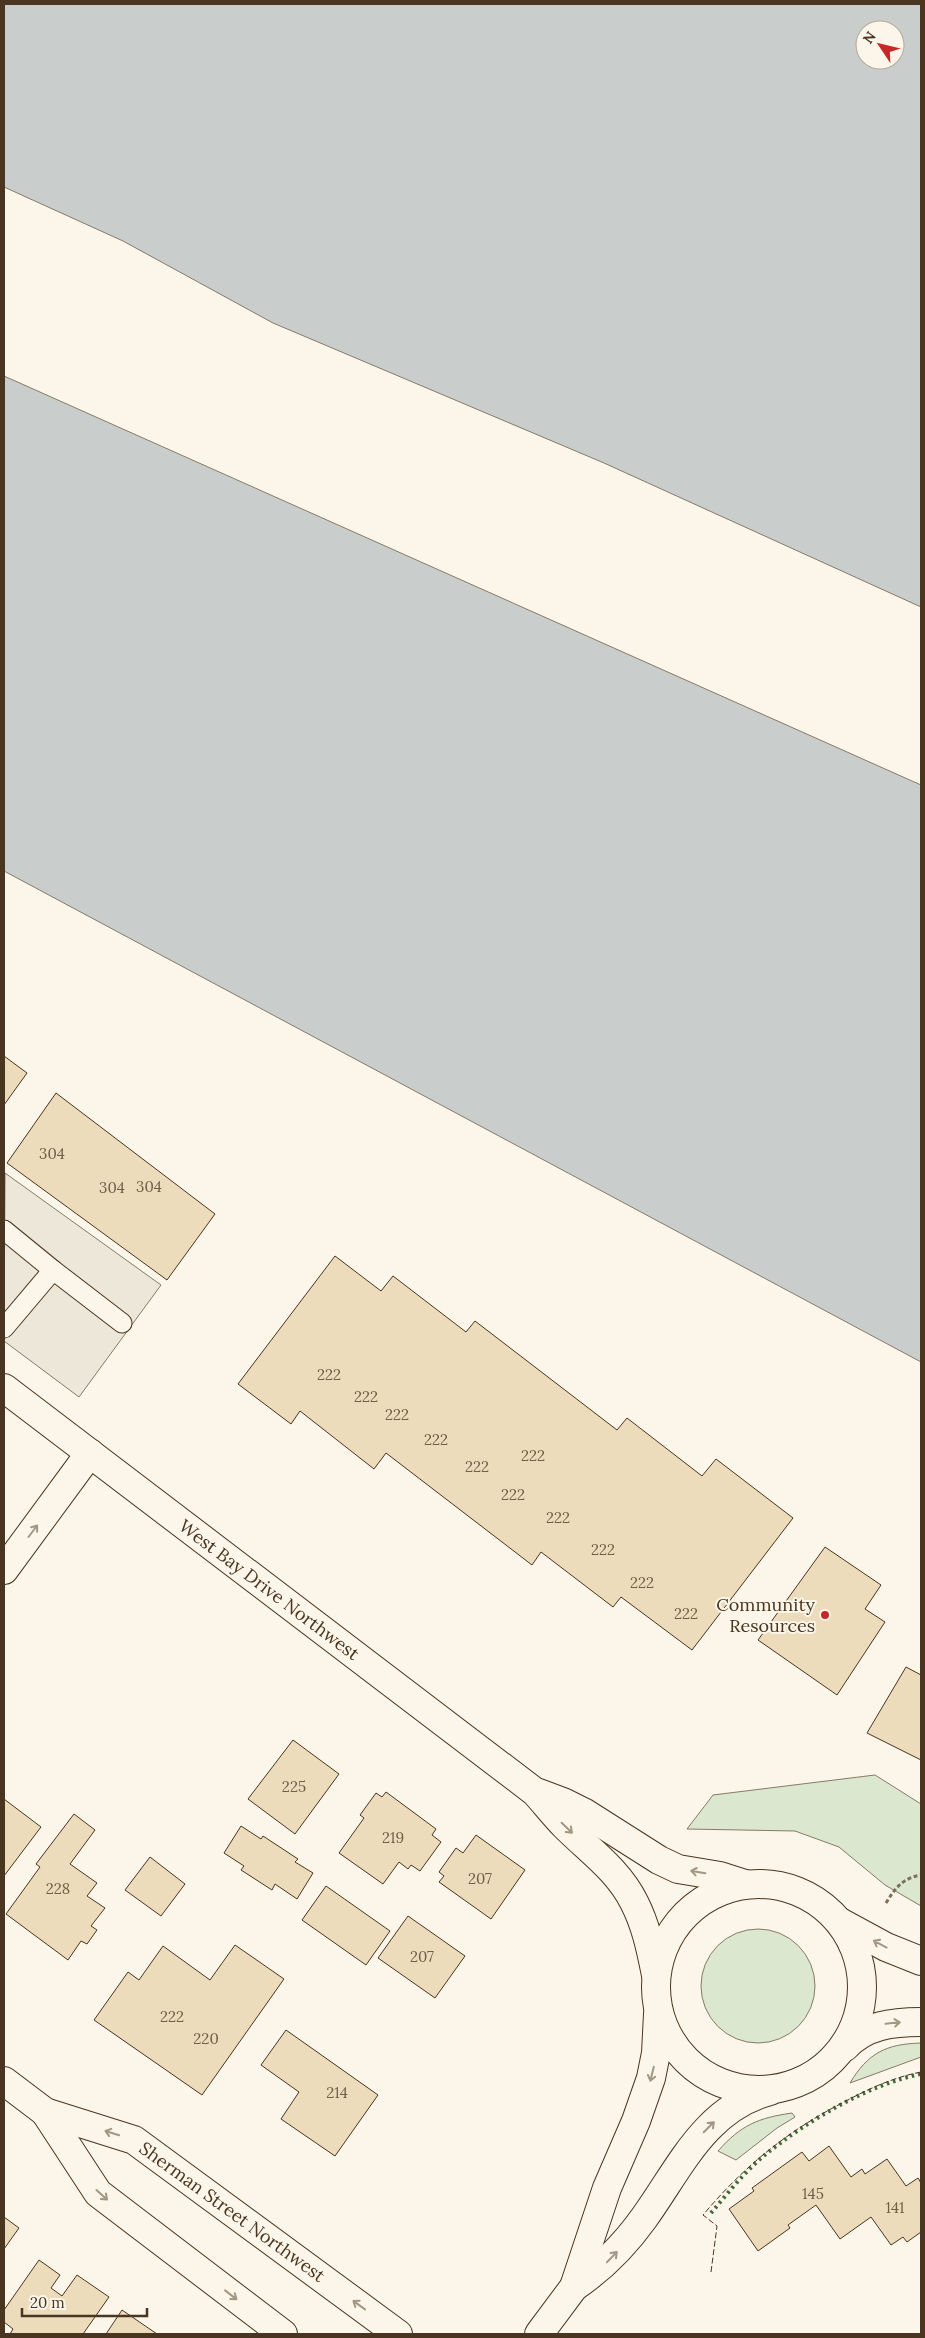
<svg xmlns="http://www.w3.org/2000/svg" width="925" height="2338" font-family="Lora,serif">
	<rect width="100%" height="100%" fill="#fbf6e9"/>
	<g fill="#dce7d0" stroke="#887966">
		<path d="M 875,1775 L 921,1804 L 921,1906 L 885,1885 L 839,1847 L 795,1831 L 687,1829 L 713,1795 Z"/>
		<circle cx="758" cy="1986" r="57"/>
		<path d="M 921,2043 L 921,2057 L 850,2083 C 868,2053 886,2044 921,2043 Z"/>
		<path d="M 792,2113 L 795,2117 L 777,2128 L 736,2160 L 718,2151 C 741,2125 758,2118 792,2113 Z"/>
	</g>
	<path fill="#ede7d9" stroke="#887966" d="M 5,1173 L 161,1285 L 79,1397 L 4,1341 Z"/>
	<g fill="#c9cecd" stroke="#887966" fill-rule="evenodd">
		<path d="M 4,4 L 921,4 L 921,607 L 604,463 L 273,323 L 123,241 L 4,187 ZM 865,30 L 895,30 L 895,60 L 865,60 Z"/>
		<path d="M 4,376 L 921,785 L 921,1362 L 4,871 Z"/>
	</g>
	<g fill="#ecdcbc" stroke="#4a3520">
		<path d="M 4,1056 L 27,1073 L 4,1105 Z"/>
		<path d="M 56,1093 L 215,1214 L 167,1280 L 7,1163 Z"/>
		<path d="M 335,1256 L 381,1291 L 393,1276 L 466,1332 L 475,1321 L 617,1430 L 627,1418 L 702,1476 L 716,1459 L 793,1518 L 692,1650 L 621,1597 L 613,1607 L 541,1552 L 532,1565 L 386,1453 L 374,1469 L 300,1411 L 291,1424 L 238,1384 Z"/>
		<path d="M 825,1547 L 881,1585 L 865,1609 L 885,1622 L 837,1695 L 758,1640 Z"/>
		<path d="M 906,1667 L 921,1675 L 921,1760 L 867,1733 Z"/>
		<path d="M 293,1740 L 339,1774 L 295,1834 L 248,1799 Z"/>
		<path d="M 386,1792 L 436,1829 L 432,1835 L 441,1842 L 420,1871 L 411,1865 L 408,1869 L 399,1862 L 383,1884 L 339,1853 L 364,1818 L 360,1815 L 376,1793 L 382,1797 Z"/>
		<path d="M 4,1799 L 41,1827 L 4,1876 Z"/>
		<path d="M 74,1814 L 95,1830 L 70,1864 L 97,1883 L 87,1896 L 105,1908 L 91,1926 L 97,1930 L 87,1944 L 81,1941 L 68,1960 L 6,1914 L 40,1867 L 36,1864 Z"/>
		<path d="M 241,1826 L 261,1839 L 263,1836 L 298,1859 L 295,1862 L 313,1873 L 297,1899 L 275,1884 L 272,1890 L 241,1870 L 244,1866 L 224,1853 Z"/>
		<path d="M 476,1835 L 525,1870 L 491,1919 L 439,1882 L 444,1876 L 439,1872 L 456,1848 L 463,1853 Z"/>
		<path d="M 150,1857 L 185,1884 L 161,1916 L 125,1890 Z"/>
		<path d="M 326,1886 L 390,1931 L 366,1965 L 302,1920 Z"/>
		<path d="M 408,1916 L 465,1956 L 435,1998 L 378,1958 Z"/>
		<path d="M 235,1945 L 284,1979 L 202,2095 L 94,2020 L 128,1972 L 139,1980 L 163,1946 L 210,1980 Z"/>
		<path d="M 286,2030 L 378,2095 L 335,2156 L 281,2119 L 299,2092 L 261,2065 Z"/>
		<path d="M 829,2146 L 851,2177 L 862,2169 L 865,2174 L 887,2159 L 906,2186 L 918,2178 L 921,2183 L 921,2232 L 907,2242 L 903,2237 L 891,2245 L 871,2217 L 840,2239 L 816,2205 L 788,2225 L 790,2228 L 758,2251 L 729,2209 L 754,2191 L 752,2188 L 802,2152 L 809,2161 Z"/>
		<path d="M 4,2217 L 19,2228 L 4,2249 Z"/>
		<path d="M 39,2260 L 60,2275 L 51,2288 L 62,2296 L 77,2275 L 109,2297 L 83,2334 L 10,2334 L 13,2329 L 4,2322 L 4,2310 Z"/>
		<path d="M 122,2310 L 157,2334 L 106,2334 Z"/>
	</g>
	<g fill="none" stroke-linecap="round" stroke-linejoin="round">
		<defs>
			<g id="lane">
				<path d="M 4,1230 L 53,1270"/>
				<path d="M 4,1328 L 53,1270 L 122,1323"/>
			</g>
			<g id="street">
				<path d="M 4,1570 L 90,1453"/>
				<path d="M 4,2081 L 45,2112 L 134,2140 L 398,2334"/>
				<path d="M 45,2112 L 98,2193 L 283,2334"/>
			</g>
			<g id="secondary">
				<path d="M 4,1388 L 535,1792 C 545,1803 554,1815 565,1826 C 590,1851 618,1870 634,1902 C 646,1925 651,1950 656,1975"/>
				<path d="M 539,1793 L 563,1802 L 585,1813 L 659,1860 L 678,1869 L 720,1876 L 745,1884"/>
			</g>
			<g id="primary">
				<circle cx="759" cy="1987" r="103"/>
				<path d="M 840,1922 L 886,1947 L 921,1961"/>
				<path d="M 845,2047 C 865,2025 893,2022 921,2022"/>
				<path d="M 574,2287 C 602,2268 624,2246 644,2218 C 680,2168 705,2108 770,2091"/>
				<path d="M 539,2334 L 574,2287 L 607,2188 L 636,2121 L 651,2078 L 656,2053 L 658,2014"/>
			</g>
		</defs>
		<use href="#lane" stroke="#4a3520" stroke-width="21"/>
		<use href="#street" stroke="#4a3520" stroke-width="30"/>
		<use href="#secondary" stroke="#4a3520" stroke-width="30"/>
		<use href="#primary" stroke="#4a3520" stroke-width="30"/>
		<path stroke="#7f6f5c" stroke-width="3" stroke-dasharray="4 2.5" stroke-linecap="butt" d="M 886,1903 C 895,1888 903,1878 921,1875"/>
		<use href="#lane" stroke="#fbf6e9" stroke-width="19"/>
		<use href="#street" stroke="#fbf6e9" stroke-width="28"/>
		<use href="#secondary" stroke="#fbf6e9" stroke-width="28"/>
		<use href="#primary" stroke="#fbf6e9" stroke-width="28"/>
		<path stroke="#436837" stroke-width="4" stroke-dasharray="2.5 4" stroke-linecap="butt" d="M 711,2213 C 728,2193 745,2171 766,2154 C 807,2121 869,2084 921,2074"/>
		<path stroke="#4a3520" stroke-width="1" stroke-dasharray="6 2.5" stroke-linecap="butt" d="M 711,2272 L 717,2226 L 703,2215 C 745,2165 789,2130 846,2101 C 870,2088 895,2077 921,2072"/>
	</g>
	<defs><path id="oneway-shaft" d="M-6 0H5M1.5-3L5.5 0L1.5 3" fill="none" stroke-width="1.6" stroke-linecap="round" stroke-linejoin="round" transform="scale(1.25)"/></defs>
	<g stroke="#a29684">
		<use href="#oneway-shaft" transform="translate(33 1531) rotate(-53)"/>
		<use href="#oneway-shaft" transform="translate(567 1828) rotate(44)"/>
		<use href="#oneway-shaft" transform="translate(698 1872) rotate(-171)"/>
		<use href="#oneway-shaft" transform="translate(880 1944) rotate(-152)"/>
		<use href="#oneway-shaft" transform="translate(893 2023) rotate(-6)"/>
		<use href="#oneway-shaft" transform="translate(652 2074) rotate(104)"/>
		<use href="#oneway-shaft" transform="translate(709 2127) rotate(-45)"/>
		<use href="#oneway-shaft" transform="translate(112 2133) rotate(-163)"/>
		<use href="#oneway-shaft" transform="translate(102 2195) rotate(42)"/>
		<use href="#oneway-shaft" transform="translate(612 2257) rotate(-46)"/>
		<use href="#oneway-shaft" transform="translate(231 2295) rotate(38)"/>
		<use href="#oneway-shaft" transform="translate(359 2305) rotate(-144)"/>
	</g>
	<circle fill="#c62828" stroke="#fbf6e9" stroke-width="2" cx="825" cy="1615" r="5"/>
	<g text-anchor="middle" stroke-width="4" stroke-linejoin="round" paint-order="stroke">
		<g font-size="15" fill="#725f47">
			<text x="52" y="1159">304</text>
			<text x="149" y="1192">304</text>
			<text x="112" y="1193">304</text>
			<text x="329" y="1380">222</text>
			<text x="366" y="1402">222</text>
			<text x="397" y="1420">222</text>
			<text x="436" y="1445">222</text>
			<text x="533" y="1461">222</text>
			<text x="477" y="1472">222</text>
			<text x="513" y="1500">222</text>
			<text x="558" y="1523">222</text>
			<text x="603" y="1555">222</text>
			<text x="642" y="1588">222</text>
			<text x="686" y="1619">222</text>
			<text x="294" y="1792">225</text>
			<text x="393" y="1843">219</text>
			<text x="480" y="1884">207</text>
			<text x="58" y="1894">228</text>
			<text x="422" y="1962">207</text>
			<text x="172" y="2022">222</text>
			<text x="206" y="2044">220</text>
			<text x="337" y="2098">214</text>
			<text x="813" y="2199">145</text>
			<text x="895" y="2213">141</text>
		</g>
		<g font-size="18" fill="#4a3520" stroke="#fbf6e9">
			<text transform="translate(269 1590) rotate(37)" y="6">West Bay Drive Northwest</text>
			<text transform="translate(232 2212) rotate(36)" y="6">Sherman Street Northwest</text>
		</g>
		<g font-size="18" fill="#4a3520" stroke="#fbf6e9" text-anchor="end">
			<text x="815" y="1611">Community<tspan x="815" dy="21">Resources</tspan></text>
		</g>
	</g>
	<rect width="925" height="2338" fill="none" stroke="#4a3520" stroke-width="10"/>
	<g transform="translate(880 45) rotate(305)"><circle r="24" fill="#fbf6e9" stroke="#b4a999"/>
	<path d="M0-4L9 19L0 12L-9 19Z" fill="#c62828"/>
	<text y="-8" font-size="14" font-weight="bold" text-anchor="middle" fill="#4a3520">N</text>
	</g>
	<path d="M22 2308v8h125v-8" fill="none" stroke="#4a3520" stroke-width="2.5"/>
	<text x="30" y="2308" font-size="15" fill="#4a3520" stroke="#fbf6e9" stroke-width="4" paint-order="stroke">20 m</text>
</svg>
